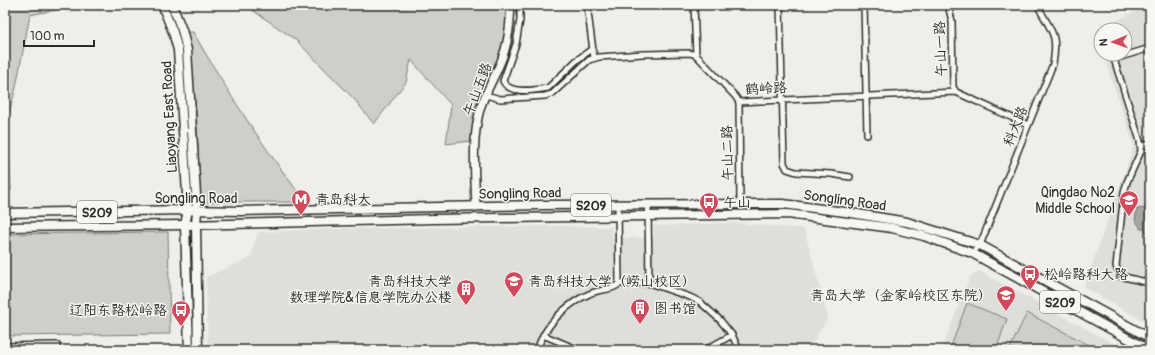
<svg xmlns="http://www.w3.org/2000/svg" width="1155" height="355" font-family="Pangolin,'LXGW WenKai TC',sans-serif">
	<rect width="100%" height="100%" fill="#eeeeea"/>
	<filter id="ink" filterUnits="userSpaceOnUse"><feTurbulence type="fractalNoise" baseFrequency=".025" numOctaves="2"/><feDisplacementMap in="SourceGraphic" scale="8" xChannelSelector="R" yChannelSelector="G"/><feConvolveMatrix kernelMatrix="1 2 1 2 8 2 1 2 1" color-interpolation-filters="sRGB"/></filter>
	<g filter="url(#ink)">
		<g fill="#dededb">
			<path d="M 1148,5 L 1150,5 L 1150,325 L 1084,287 L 1134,146 L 1103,54 L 1125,54 L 1125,30 L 1101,30 L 1101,48 L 1095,31 Z"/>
			<path d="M 736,223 L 804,229 L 828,318 L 808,350 L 208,350 L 206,277 L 250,258 L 258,232 L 332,229 L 557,226 L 612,227 L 613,238 L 654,238 L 654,226 Z"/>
			<path d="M 979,271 L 1125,350 L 941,350 L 971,275 Z"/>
		</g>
		<g fill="#cececa" stroke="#7c7c7a">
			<path d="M 5,5 L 81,5 L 30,15 L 16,87 L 7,122 L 11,190 L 5,190 Z"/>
			<path d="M 245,5 L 508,5 L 506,35 L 500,61 L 475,119 L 471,141 L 446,144 L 451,105 L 411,60 L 406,82 L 374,124 L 354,99 L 296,40 Z"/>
			<path d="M 187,32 L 193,32 C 227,91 264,149 306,202 L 201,202 L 196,111 Z"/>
			<path d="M 168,232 L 170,334 L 5,336 L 5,234 Z"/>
			<path d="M 967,303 L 1007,319 L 996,350 L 950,349 Z"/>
			<path d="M 1027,313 L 1099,350 L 1009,350 Z"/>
		</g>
		<path fill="#a6a6a3" stroke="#757573" d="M 1145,208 L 1150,211 L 1150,235 L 1146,233 L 1145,229 L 1140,229 L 1140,227 L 1135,220 L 1137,209 Z"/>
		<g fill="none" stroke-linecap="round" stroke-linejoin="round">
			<defs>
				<g id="street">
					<path d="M 520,5 L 520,20 L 516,44 L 503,81 C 509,95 536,90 548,88 L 577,60 L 592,49"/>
					<path d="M 587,5 L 594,58"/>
					<path d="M 694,5 L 696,55"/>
					<path d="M 780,5 L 784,163 L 787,169 L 796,172 L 831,174 L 850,177"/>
					<path d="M 864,5 L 867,135"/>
					<path d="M 948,5 L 952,21 L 953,87 L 956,92"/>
					<path d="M 1150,48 L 1114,59 L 1140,141 L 1141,151 L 1127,182 L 1124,193 L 1116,266 L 1120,276 L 1150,283"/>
					<path d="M 486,95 L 500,99 L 545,96 L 552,94 L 589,60 L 599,57 L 643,54 L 690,53 L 696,55 L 735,96 L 739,102 L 956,92 L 1028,125"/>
					<path d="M 739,102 L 740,204"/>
					<path d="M 1141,146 L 1150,144"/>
					<path d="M 618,205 L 619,284"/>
					<path d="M 648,205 L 649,283"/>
					<path d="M 972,253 L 980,245 L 1053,64 C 1058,34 1052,33 1039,8 L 1039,5"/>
					<path d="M 543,335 L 579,350"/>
					<path d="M 5,346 L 57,345 L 57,350"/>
					<path d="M 537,350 C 545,325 566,304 589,294 C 599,289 611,291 619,284 L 649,283 L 690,297 L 700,302 L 720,320 L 732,335 L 739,350"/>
					<path d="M 705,350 L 732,335"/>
				</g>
				<path id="secondary" d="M 476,207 C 475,174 471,138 481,106 C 487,89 497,73 503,56 C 509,39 510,22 511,5"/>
				<g id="primary">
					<path d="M 162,5 L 173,32 L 178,50 L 188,210 L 185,225 L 189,350"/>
					<path d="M 172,5 L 182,30 L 187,50 L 197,211 L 196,225 L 198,350"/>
					<path d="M 5,213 L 188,210 L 241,211 L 543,205 L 783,204 L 845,212 L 907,222 L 980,245 L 1150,338"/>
					<path d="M 5,227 L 185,225 L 434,219 L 788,214 L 892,228 L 924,236 L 972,253 L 1149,350"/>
				</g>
			</defs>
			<use href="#street" stroke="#2b2b2b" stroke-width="8"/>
			<use href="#secondary" stroke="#2b2b2b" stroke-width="10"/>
			<use href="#primary" stroke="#2b2b2b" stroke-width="11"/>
			<use href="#street" stroke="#f6f6f2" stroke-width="5"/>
			<use href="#secondary" stroke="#f6f6f2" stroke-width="7"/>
			<use href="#primary" stroke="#f6f6f2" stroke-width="8"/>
		</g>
	</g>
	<defs>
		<symbol id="metro-pin" viewBox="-11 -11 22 30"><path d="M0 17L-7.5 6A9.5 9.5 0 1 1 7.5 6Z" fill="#d1495b" stroke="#f6f6f2"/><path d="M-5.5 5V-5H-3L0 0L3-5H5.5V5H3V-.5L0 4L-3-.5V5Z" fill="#fff"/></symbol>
		<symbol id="school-pin" viewBox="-11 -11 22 30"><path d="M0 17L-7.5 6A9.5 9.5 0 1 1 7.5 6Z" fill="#d1495b" stroke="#f6f6f2"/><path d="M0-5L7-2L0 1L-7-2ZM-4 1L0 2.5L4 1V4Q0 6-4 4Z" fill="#fff"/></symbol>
		<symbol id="bus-pin" viewBox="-11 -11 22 30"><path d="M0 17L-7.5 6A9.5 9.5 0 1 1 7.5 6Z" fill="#d1495b" stroke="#f6f6f2"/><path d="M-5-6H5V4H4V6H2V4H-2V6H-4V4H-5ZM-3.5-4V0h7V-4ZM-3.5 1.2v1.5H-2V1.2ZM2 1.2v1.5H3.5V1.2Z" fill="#fff"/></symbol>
		<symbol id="university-pin" viewBox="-11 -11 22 30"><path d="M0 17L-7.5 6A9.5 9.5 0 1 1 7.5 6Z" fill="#d1495b" stroke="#f6f6f2"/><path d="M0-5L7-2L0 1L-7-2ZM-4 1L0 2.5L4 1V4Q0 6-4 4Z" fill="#fff"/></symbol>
		<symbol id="building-pin" viewBox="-11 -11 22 30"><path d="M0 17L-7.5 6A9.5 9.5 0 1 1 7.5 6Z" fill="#d1495b" stroke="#f6f6f2"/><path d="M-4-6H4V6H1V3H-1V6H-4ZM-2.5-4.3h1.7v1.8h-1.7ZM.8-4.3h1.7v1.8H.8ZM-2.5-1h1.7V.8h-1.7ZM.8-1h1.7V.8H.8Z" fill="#fff"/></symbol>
	</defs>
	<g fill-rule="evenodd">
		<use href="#metro-pin" x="290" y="188" width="22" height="30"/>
		<use href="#school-pin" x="1118" y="189" width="22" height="30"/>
		<use href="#bus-pin" x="698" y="191" width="22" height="30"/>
		<use href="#bus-pin" x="1019" y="263" width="22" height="30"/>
		<use href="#university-pin" x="503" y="270" width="22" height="30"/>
		<use href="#building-pin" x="455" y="278" width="22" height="30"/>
		<use href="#university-pin" x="995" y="284" width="22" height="30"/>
		<use href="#building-pin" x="629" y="297" width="22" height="30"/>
		<use href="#bus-pin" x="170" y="299" width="22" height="30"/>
	</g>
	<g text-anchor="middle" stroke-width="3" stroke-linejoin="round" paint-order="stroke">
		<g fill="#f6f6f2" stroke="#686867" stroke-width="1">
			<rect x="571" y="194" width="40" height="22" rx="3"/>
			<rect x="77" y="201" width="40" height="22" rx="3"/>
			<rect x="1040" y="291" width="40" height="22" rx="3"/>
		</g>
		<g font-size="13" font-weight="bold" fill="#2b2b2b">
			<text x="591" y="210">S209</text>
			<text x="97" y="217">S209</text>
			<text x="1060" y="307">S209</text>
		</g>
		<g font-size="14" fill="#2b2b2b" stroke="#f6f6f2">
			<text transform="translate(940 49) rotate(-92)" y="5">午山一路</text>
			<text transform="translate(766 88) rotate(-3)" y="5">鹤岭路</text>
			<text transform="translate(477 89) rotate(-69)" y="5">午山五路</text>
			<text transform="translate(169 117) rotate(-93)" y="5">Liaoyang East Road</text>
			<text transform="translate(1015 126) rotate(-68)" y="5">科大路</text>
			<text transform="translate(727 153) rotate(-91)" y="5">午山二路</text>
			<text transform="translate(520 193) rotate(-1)" y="5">Songling Road</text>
			<text x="196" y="203">Songling Road</text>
			<text transform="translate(845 200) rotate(8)" y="5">Songling Road</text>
		</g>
		<g font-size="14" fill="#2b2b2b" stroke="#f6f6f2" text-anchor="start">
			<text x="1115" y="197" text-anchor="end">Qingdao No2<tspan x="1115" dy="16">Middle School</tspan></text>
			<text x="315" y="204">青岛科大</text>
			<text x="723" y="207">午山</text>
			<text x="1044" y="279">松岭路科大路</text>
			<text x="452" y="286" text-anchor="end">青岛科技大学<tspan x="452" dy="16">数理学院&amp;信息学院办公楼</tspan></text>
			<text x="528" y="286">青岛科技大学（崂山校区）</text>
			<text x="992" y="300" text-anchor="end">青岛大学（金家岭校区东院）</text>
			<text x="654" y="313">图书馆</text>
			<text x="167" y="315" text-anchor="end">辽阳东路松岭路</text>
		</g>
	</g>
	<rect width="1155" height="355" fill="none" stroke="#f6f6f2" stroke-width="20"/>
	<rect x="10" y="10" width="1135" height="335" fill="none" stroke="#2b2b2b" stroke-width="1.5" filter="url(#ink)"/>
	<g transform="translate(1113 42) rotate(268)"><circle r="19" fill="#f6f6f2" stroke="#a5a5a2"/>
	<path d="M0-3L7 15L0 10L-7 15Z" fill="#d1495b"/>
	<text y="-6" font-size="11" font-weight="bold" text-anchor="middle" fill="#2b2b2b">N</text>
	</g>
	<path d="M24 40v6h70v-6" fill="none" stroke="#2b2b2b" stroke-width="2"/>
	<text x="30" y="40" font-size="12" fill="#2b2b2b" stroke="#f6f6f2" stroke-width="3" paint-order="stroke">100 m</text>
</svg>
